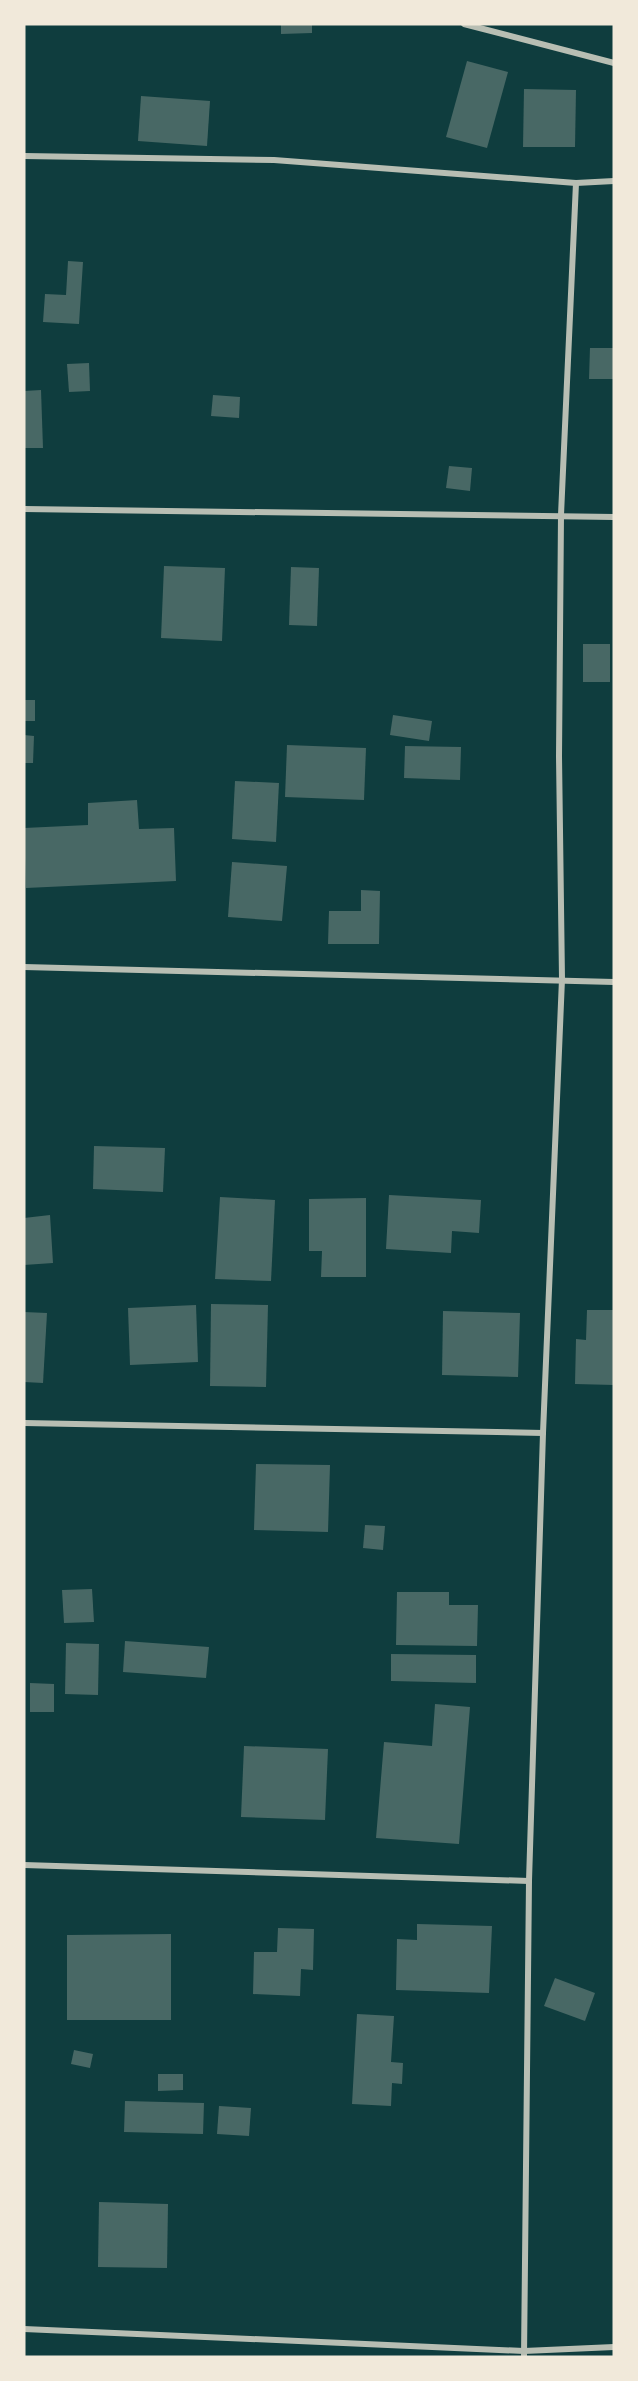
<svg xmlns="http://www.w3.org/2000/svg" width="638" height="2381" font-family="Ubuntu,sans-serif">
	<rect width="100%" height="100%" fill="#0f3d3e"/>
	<g fill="#486865">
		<path d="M 281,24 L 312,24 L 312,33 L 281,34 Z"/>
		<path d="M 467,61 L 508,72 L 487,148 L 446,137 Z"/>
		<path d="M 524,89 L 576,90 L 575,147 L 523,147 Z"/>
		<path d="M 141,96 L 210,101 L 207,146 L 138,141 Z"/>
		<path d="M 68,261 L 83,262 L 79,324 L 43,322 L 45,294 L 66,295 Z"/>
		<path d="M 590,348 L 614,348 L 614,379 L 589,379 Z"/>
		<path d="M 89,363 L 90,391 L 69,392 L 67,364 Z"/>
		<path d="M 41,390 L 43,448 L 24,448 L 24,391 Z"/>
		<path d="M 213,395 L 240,397 L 239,418 L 211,416 Z"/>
		<path d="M 449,466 L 472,468 L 470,491 L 446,488 Z"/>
		<path d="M 164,566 L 225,568 L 222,641 L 161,638 Z"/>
		<path d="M 291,567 L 319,568 L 317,626 L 289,625 Z"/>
		<rect x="583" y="644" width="27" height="38"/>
		<rect x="24" y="700" width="11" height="21"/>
		<path d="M 393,715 L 432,721 L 429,741 L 390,735 Z"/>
		<path d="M 24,735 L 34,736 L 33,763 L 24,763 Z"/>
		<path d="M 287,745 L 366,748 L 364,800 L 285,797 Z"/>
		<path d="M 405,746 L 461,747 L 460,780 L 404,778 Z"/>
		<path d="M 235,781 L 279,783 L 276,842 L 232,839 Z"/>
		<path d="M 137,800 L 139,829 L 174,828 L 176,881 L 26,888 L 24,828 L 88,825 L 88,803 Z"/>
		<path d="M 232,862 L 287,866 L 282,921 L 228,917 Z"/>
		<path d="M 361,890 L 380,891 L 379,944 L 328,944 L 329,911 L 361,911 Z"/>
		<path d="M 94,1146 L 165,1148 L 163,1192 L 93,1189 Z"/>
		<path d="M 389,1195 L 481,1200 L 479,1233 L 452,1231 L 451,1253 L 386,1249 Z"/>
		<path d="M 220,1197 L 275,1200 L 271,1281 L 215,1279 Z"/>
		<path d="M 366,1198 L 366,1277 L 321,1277 L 322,1251 L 309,1251 L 309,1199 Z"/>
		<path d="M 50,1215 L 53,1263 L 24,1265 L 24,1218 Z"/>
		<path d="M 211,1304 L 268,1305 L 266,1387 L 210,1386 Z"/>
		<path d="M 196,1305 L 198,1362 L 130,1365 L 128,1308 Z"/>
		<path d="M 587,1310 L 614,1310 L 614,1385 L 575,1384 L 576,1339 L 586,1340 Z"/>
		<path d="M 443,1311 L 520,1313 L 518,1377 L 442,1375 Z"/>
		<path d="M 24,1312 L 47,1313 L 43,1383 L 24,1382 Z"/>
		<path d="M 256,1464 L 330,1465 L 328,1532 L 254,1530 Z"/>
		<path d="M 365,1525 L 385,1526 L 383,1550 L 363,1548 Z"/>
		<path d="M 92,1589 L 94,1622 L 64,1623 L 62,1590 Z"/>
		<path d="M 397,1592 L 449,1592 L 449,1605 L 478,1605 L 477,1646 L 396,1645 Z"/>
		<path d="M 125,1641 L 209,1647 L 206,1678 L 123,1672 Z"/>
		<path d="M 66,1643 L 99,1644 L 98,1695 L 65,1694 Z"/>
		<path d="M 391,1654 L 476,1655 L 476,1683 L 391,1681 Z"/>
		<path d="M 30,1683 L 54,1684 L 54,1712 L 30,1712 Z"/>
		<path d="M 435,1704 L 470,1707 L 459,1844 L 376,1838 L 384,1742 L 432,1746 Z"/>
		<path d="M 244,1746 L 328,1749 L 325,1820 L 241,1817 Z"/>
		<path d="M 417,1924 L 492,1926 L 489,1993 L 396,1990 L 397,1939 L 417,1940 Z"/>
		<path d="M 278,1928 L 314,1929 L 313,1970 L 301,1969 L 300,1996 L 253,1994 L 254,1952 L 277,1952 Z"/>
		<path d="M 171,1934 L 171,2020 L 67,2020 L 67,1935 Z"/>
		<path d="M 555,1978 L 595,1993 L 585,2021 L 544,2006 Z"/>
		<path d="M 357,2014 L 394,2016 L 391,2062 L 403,2063 L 402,2084 L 392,2083 L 391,2106 L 352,2104 Z"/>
		<path d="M 74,2050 L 93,2054 L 90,2068 L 71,2064 Z"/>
		<path d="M 158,2074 L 183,2074 L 183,2090 L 158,2091 Z"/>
		<path d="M 125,2101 L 204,2103 L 203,2134 L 124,2132 Z"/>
		<path d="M 219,2106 L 251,2108 L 249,2136 L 217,2134 Z"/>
		<path d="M 99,2202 L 168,2204 L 167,2268 L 98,2267 Z"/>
	</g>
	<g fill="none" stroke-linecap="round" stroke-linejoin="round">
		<g stroke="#b8beb3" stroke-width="6">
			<path d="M 464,24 L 614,63"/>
			<path d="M 24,156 L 274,160 L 576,183 L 614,181"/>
			<path d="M 24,509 L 614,517"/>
			<path d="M 24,967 L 614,982"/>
			<path d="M 24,1423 L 543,1433"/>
			<path d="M 24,1865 L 529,1881"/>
			<path d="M 24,2329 L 524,2351 L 614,2347"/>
			<path d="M 524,2357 L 529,1881 L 543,1433 L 562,979 L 559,756 L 561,515 L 576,183"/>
		</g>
	</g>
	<rect width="638" height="2381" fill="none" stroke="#f1e9da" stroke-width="51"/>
</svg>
